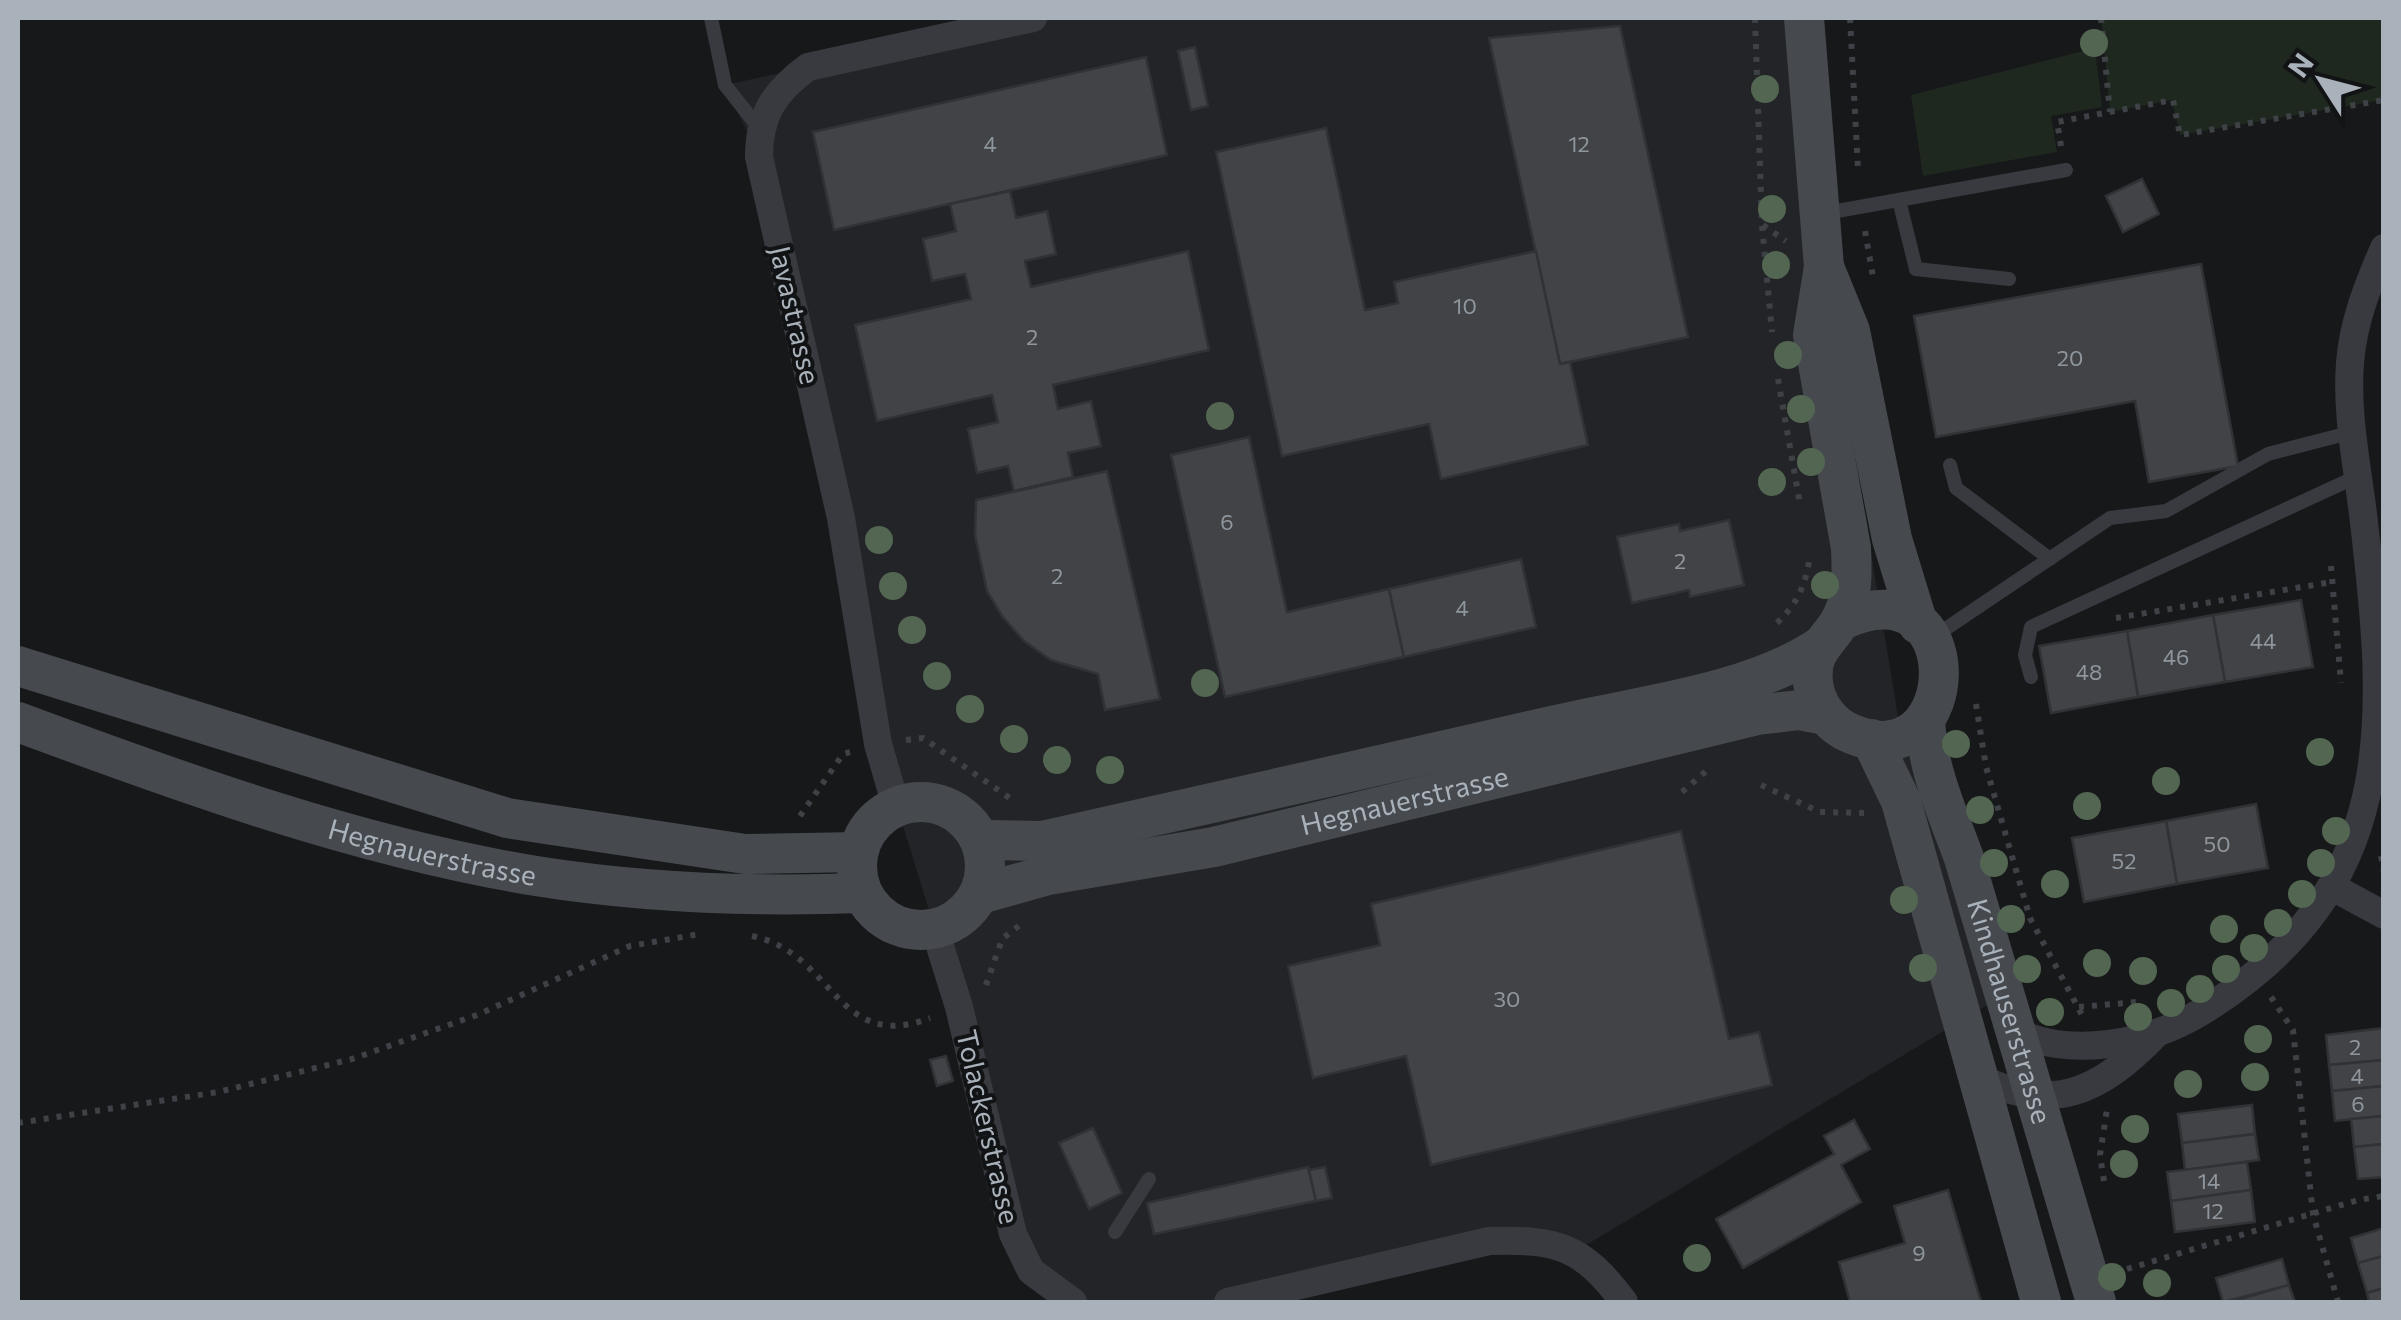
<svg xmlns="http://www.w3.org/2000/svg" width="2401" height="1320" font-family="Commissioner,sans-serif">
	<rect width="100%" height="100%" fill="#17181a"/>
	<path fill="#232427" d="M 1033,18 L 1804,18 L 1824,267 L 1901,735 L 1937,785 L 2004,995 L 1576,1251 L 1489,1241 L 1228,1302 L 1073,1302 L 1013,1234 L 935,930 L 878,744 L 759,157 L 725,85 Z"/>
	<g fill="#1f281f">
		<path d="M 2101,18 L 2383,18 L 2383,100 L 2180,135 L 2172,100 L 2110,112 Z"/>
		<path d="M 2095,48 L 2102,107 L 2051,116 L 2057,152 L 1923,176 L 1911,95 Z"/>
	</g>
	<g fill="#414347" stroke="#313236" stroke-width="2.5">
		<path d="M 1620,26 L 1688,337 L 1560,364 L 1489,38 Z"/>
		<path d="M 1195,47 L 1208,106 L 1191,110 L 1178,51 Z"/>
		<path d="M 1146,57 L 1167,155 L 834,230 L 813,132 Z"/>
		<path d="M 1326,128 L 1365,310 L 1398,303 L 1394,282 L 1536,251 L 1560,364 L 1570,362 L 1588,445 L 1441,479 L 1429,424 L 1282,456 L 1216,152 Z"/>
		<path d="M 2142,179 L 2159,214 L 2123,232 L 2106,196 Z"/>
		<path d="M 1010,191 L 1016,218 L 1047,211 L 1056,254 L 1025,261 L 1031,287 L 1188,251 L 1209,350 L 1053,385 L 1058,409 L 1091,401 L 1101,446 L 1068,453 L 1073,477 L 1014,491 L 1008,466 L 977,473 L 968,429 L 998,422 L 992,395 L 877,421 L 855,325 L 971,299 L 965,274 L 932,281 L 923,239 L 956,231 L 950,204 Z"/>
		<path d="M 2201,264 L 2238,466 L 2149,482 L 2135,401 L 1936,437 L 1914,316 Z"/>
		<path d="M 1249,437 L 1287,612 L 1389,589 L 1404,657 L 1225,697 L 1171,455 Z"/>
		<path d="M 1107,471 L 1160,699 L 1105,710 L 1098,674 L 1051,660 L 1024,641 L 1002,616 L 987,591 L 975,535 L 976,500 Z"/>
		<path d="M 1729,520 L 1744,585 L 1690,597 L 1689,590 L 1632,603 L 1617,537 L 1679,524 L 1680,531 Z"/>
		<path d="M 1521,559 L 1536,627 L 1404,657 L 1389,589 Z"/>
		<path d="M 2301,600 L 2313,667 L 2225,682 L 2213,615 Z"/>
		<path d="M 2213,615 L 2225,682 L 2138,697 L 2127,631 Z"/>
		<path d="M 2127,631 L 2138,697 L 2051,713 L 2039,646 Z"/>
		<path d="M 2256,804 L 2268,868 L 2177,884 L 2166,821 Z"/>
		<path d="M 2166,821 L 2177,884 L 2084,902 L 2072,838 Z"/>
		<path d="M 1681,831 L 1729,1039 L 1759,1032 L 1772,1085 L 1431,1165 L 1406,1056 L 1313,1078 L 1288,966 L 1380,945 L 1371,904 Z"/>
		<path d="M 2384,1028 L 2384,1060 L 2329,1065 L 2326,1035 Z"/>
		<path d="M 946,1056 L 953,1081 L 937,1086 L 930,1060 Z"/>
		<path d="M 2384,1060 L 2384,1086 L 2332,1091 L 2329,1065 Z"/>
		<path d="M 2384,1086 L 2384,1116 L 2335,1121 L 2332,1091 Z"/>
		<path d="M 2252,1105 L 2255,1134 L 2182,1143 L 2178,1114 Z"/>
		<path d="M 2384,1116 L 2384,1144 L 2354,1147 L 2351,1119 Z"/>
		<path d="M 1854,1120 L 1870,1149 L 1841,1165 L 1861,1202 L 1743,1268 L 1716,1219 L 1834,1154 L 1824,1136 Z"/>
		<path d="M 1093,1128 L 1122,1193 L 1089,1209 L 1059,1143 Z"/>
		<path d="M 2255,1134 L 2259,1160 L 2185,1170 L 2182,1143 Z"/>
		<path d="M 2384,1144 L 2384,1177 L 2358,1179 L 2354,1147 Z"/>
		<path d="M 2247,1162 L 2251,1190 L 2171,1201 L 2167,1172 Z"/>
		<path d="M 1308,1167 L 1316,1201 L 1154,1234 L 1147,1203 Z"/>
		<path d="M 1325,1167 L 1332,1198 L 1316,1201 L 1309,1170 Z"/>
		<path d="M 1948,1190 L 1981,1302 L 1850,1302 L 1839,1262 L 1905,1243 L 1894,1206 Z"/>
		<path d="M 2251,1190 L 2255,1222 L 2175,1232 L 2171,1201 Z"/>
		<path d="M 2384,1228 L 2384,1256 L 2358,1263 L 2351,1238 Z"/>
		<path d="M 2384,1256 L 2384,1288 L 2367,1293 L 2358,1263 Z"/>
		<path d="M 2282,1259 L 2289,1285 L 2223,1302 L 2216,1278 Z"/>
		<path d="M 2289,1285 L 2295,1302 L 2231,1302 Z"/>
		<path d="M 2384,1288 L 2384,1302 L 2369,1302 L 2367,1293 Z"/>
	</g>
	<g fill="none" stroke-linecap="round" stroke-linejoin="round">
		<g stroke="#3e4246" stroke-width="6" stroke-dasharray="5 8" stroke-linecap="butt">
			<path d="M 1755,18 L 1762,225 L 1772,332"/>
			<path d="M 1850,18 L 1858,169"/>
			<path d="M 2101,18 L 2110,112"/>
			<path d="M 2061,146 L 2057,122 L 2173,100 L 2180,135 L 2384,100"/>
			<path d="M 1763,225 L 1786,241"/>
			<path d="M 1865,231 L 1873,277"/>
			<path d="M 1778,379 L 1800,504"/>
			<path d="M 2331,566 L 2341,683"/>
			<path d="M 2116,618 L 2332,582"/>
			<path d="M 1777,623 C 1798,603 1806,584 1810,556"/>
			<path d="M 1976,704 L 1986,767 L 2030,918 L 2082,1015"/>
			<path d="M 906,740 L 923,738 L 1014,801"/>
			<path d="M 1761,785 L 1820,812 L 1868,813"/>
			<path d="M 1682,792 L 1711,767"/>
			<path d="M 800,816 L 843,754 L 850,752"/>
			<path d="M 2381,856 L 2384,872"/>
			<path d="M 752,936 C 835,953 836,1054 930,1018"/>
			<path d="M 986,985 L 1002,939 L 1020,925"/>
			<path d="M 2271,997 L 2293,1030 L 2313,1214 L 2338,1302"/>
			<path d="M 2079,1007 L 2137,1002"/>
			<path d="M 18,1123 L 218,1092 L 352,1059 L 477,1015 L 630,946 L 700,934"/>
			<path d="M 2104,1181 L 2100,1155 L 2107,1109"/>
			<path d="M 2127,1269 L 2358,1200 L 2384,1196"/>
		</g>
		<g stroke="#383a3f" stroke-width="14">
			<path d="M 711,18 L 725,85 L 759,128"/>
			<path d="M 1899,200 L 1916,269 L 2009,279"/>
			<path d="M 1826,213 L 2066,170"/>
			<path d="M 1950,465 L 1956,488 L 2050,559"/>
			<path d="M 1932,638 L 2110,518 L 2166,511 L 2268,454 L 2353,432"/>
			<path d="M 2031,677 L 2025,655 L 2031,627 L 2358,476"/>
			<path d="M 1115,1232 L 1149,1179"/>
		</g>
		<g stroke="#383a3f" stroke-width="28">
			<path d="M 896,806 L 878,744 L 841,518 L 759,157 C 759,115 774,92 808,67 L 1033,18"/>
			<path d="M 2336,889 L 2384,915"/>
			<path d="M 935,930 L 959,1007 L 1013,1234 L 1031,1271 L 1073,1302"/>
			<path d="M 2014,1031 C 2070,1059 2148,1044 2201,1012 C 2401,889 2388,724 2363,514 C 2357,465 2346,413 2350,363 C 2353,322 2368,285 2384,248"/>
			<path d="M 1978,1077 C 2053,1115 2101,1091 2156,1034"/>
			<path d="M 1228,1302 L 1489,1241 C 1558,1239 1582,1246 1624,1302"/>
		</g>
		<g stroke="#464a4f" stroke-width="40">
			<path d="M 1804,18 L 1824,267 L 1850,331 L 1892,539 L 1918,624"/>
			<path d="M 1824,267 L 1813,335 L 1851,548 C 1852,571 1853,594 1843,615 C 1833,640 1809,647 1813,682 C 1815,705 1831,726 1852,734 C 1966,782 1973,560 1842,620"/>
			<path d="M 18,666 L 507,818 L 745,854 L 858,852"/>
			<path id="s1" d="M 1925,719 C 1927,768 1947,812 1964,858 L 2096,1302"/>
			<path id="s2" d="M 18,722 C 185,784 359,847 536,876 C 643,893 754,897 862,893"/>
			<path d="M 1871,739 L 1901,801 L 2041,1302"/>
			<circle cx="921" cy="866" r="64"/>
			<path d="M 981,840 L 1042,841 C 1213,803 1385,764 1556,725 C 1638,706 1748,694 1818,648"/>
			<path id="s3" d="M 980,894 L 1048,875 L 1214,847 L 1757,715 L 1799,710 L 1826,715"/>
		</g>
	</g>
	<g fill="#536652">
		<circle cx="2094" cy="43" r="14"/>
		<circle cx="1765" cy="89" r="14"/>
		<circle cx="1772" cy="209" r="14"/>
		<circle cx="1776" cy="265" r="14"/>
		<circle cx="1788" cy="355" r="14"/>
		<circle cx="1801" cy="409" r="14"/>
		<circle cx="1220" cy="416" r="14"/>
		<circle cx="1811" cy="462" r="14"/>
		<circle cx="1772" cy="482" r="14"/>
		<circle cx="879" cy="540" r="14"/>
		<circle cx="1825" cy="585" r="14"/>
		<circle cx="893" cy="586" r="14"/>
		<circle cx="912" cy="630" r="14"/>
		<circle cx="937" cy="676" r="14"/>
		<circle cx="1205" cy="683" r="14"/>
		<circle cx="970" cy="709" r="14"/>
		<circle cx="1014" cy="739" r="14"/>
		<circle cx="1956" cy="744" r="14"/>
		<circle cx="2320" cy="752" r="14"/>
		<circle cx="1057" cy="760" r="14"/>
		<circle cx="1110" cy="770" r="14"/>
		<circle cx="2166" cy="781" r="14"/>
		<circle cx="2087" cy="806" r="14"/>
		<circle cx="1980" cy="810" r="14"/>
		<circle cx="2336" cy="831" r="14"/>
		<circle cx="1994" cy="863" r="14"/>
		<circle cx="2321" cy="863" r="14"/>
		<circle cx="2055" cy="884" r="14"/>
		<circle cx="2302" cy="894" r="14"/>
		<circle cx="1904" cy="900" r="14"/>
		<circle cx="2011" cy="919" r="14"/>
		<circle cx="2278" cy="923" r="14"/>
		<circle cx="2224" cy="929" r="14"/>
		<circle cx="2254" cy="948" r="14"/>
		<circle cx="2097" cy="963" r="14"/>
		<circle cx="1923" cy="968" r="14"/>
		<circle cx="2027" cy="969" r="14"/>
		<circle cx="2226" cy="969" r="14"/>
		<circle cx="2143" cy="971" r="14"/>
		<circle cx="2200" cy="989" r="14"/>
		<circle cx="2171" cy="1003" r="14"/>
		<circle cx="2050" cy="1012" r="14"/>
		<circle cx="2138" cy="1017" r="14"/>
		<circle cx="2258" cy="1039" r="14"/>
		<circle cx="2255" cy="1077" r="14"/>
		<circle cx="2188" cy="1084" r="14"/>
		<circle cx="2135" cy="1129" r="14"/>
		<circle cx="2124" cy="1164" r="14"/>
		<circle cx="1697" cy="1258" r="14"/>
		<circle cx="2112" cy="1277" r="14"/>
		<circle cx="2157" cy="1283" r="14"/>
	</g>
	<g text-anchor="middle" stroke-width="8" stroke-linejoin="round" paint-order="stroke">
		<g font-size="22" fill="#8f969d">
			<text x="990" y="152">4</text>
			<text x="1579" y="152">12</text>
			<text x="1465" y="314">10</text>
			<text x="1032" y="345">2</text>
			<text x="2070" y="366">20</text>
			<text x="1227" y="530">6</text>
			<text x="1680" y="569">2</text>
			<text x="1057" y="584">2</text>
			<text x="1462" y="616">4</text>
			<text x="2263" y="649">44</text>
			<text x="2176" y="665">46</text>
			<text x="2089" y="680">48</text>
			<text x="2217" y="852">50</text>
			<text x="2124" y="869">52</text>
			<text x="1507" y="1007">30</text>
			<text x="2355" y="1055">2</text>
			<text x="2357" y="1084">4</text>
			<text x="2358" y="1112">6</text>
			<text x="2209" y="1189">14</text>
			<text x="2213" y="1219">12</text>
			<text x="1919" y="1261">9</text>
		</g>
		<g font-size="28" fill="#a9b1ba" stroke="#121315">
			<text transform="translate(795 315) rotate(77)" y="10">Javastrasse</text>
			<text dy="10" stroke="none"><textPath href="#s3" startOffset="435">Hegnauerstrasse</textPath></text>
			<text dy="10" stroke="none"><textPath href="#s2" startOffset="435">Hegnauerstrasse</textPath></text>
			<text dy="10" stroke="none"><textPath href="#s1" startOffset="305">Kindhauserstrasse</textPath></text>
			<text transform="translate(988 1127) rotate(77)" y="10">Tolackerstrasse</text>
		</g>
	</g>
	<rect width="2401" height="1320" fill="none" stroke="#a9b1ba" stroke-width="40"/>
	<g transform="translate(2321 80) rotate(306)" stroke="#121315" stroke-width="8" paint-order="stroke">
	<path d="M0-8L18 38L0 25L-18 38Z" fill="#a9b1ba"/>
	<text y="-15" font-size="28" font-weight="bold" text-anchor="middle" fill="#a9b1ba">N</text>
	</g>
</svg>
